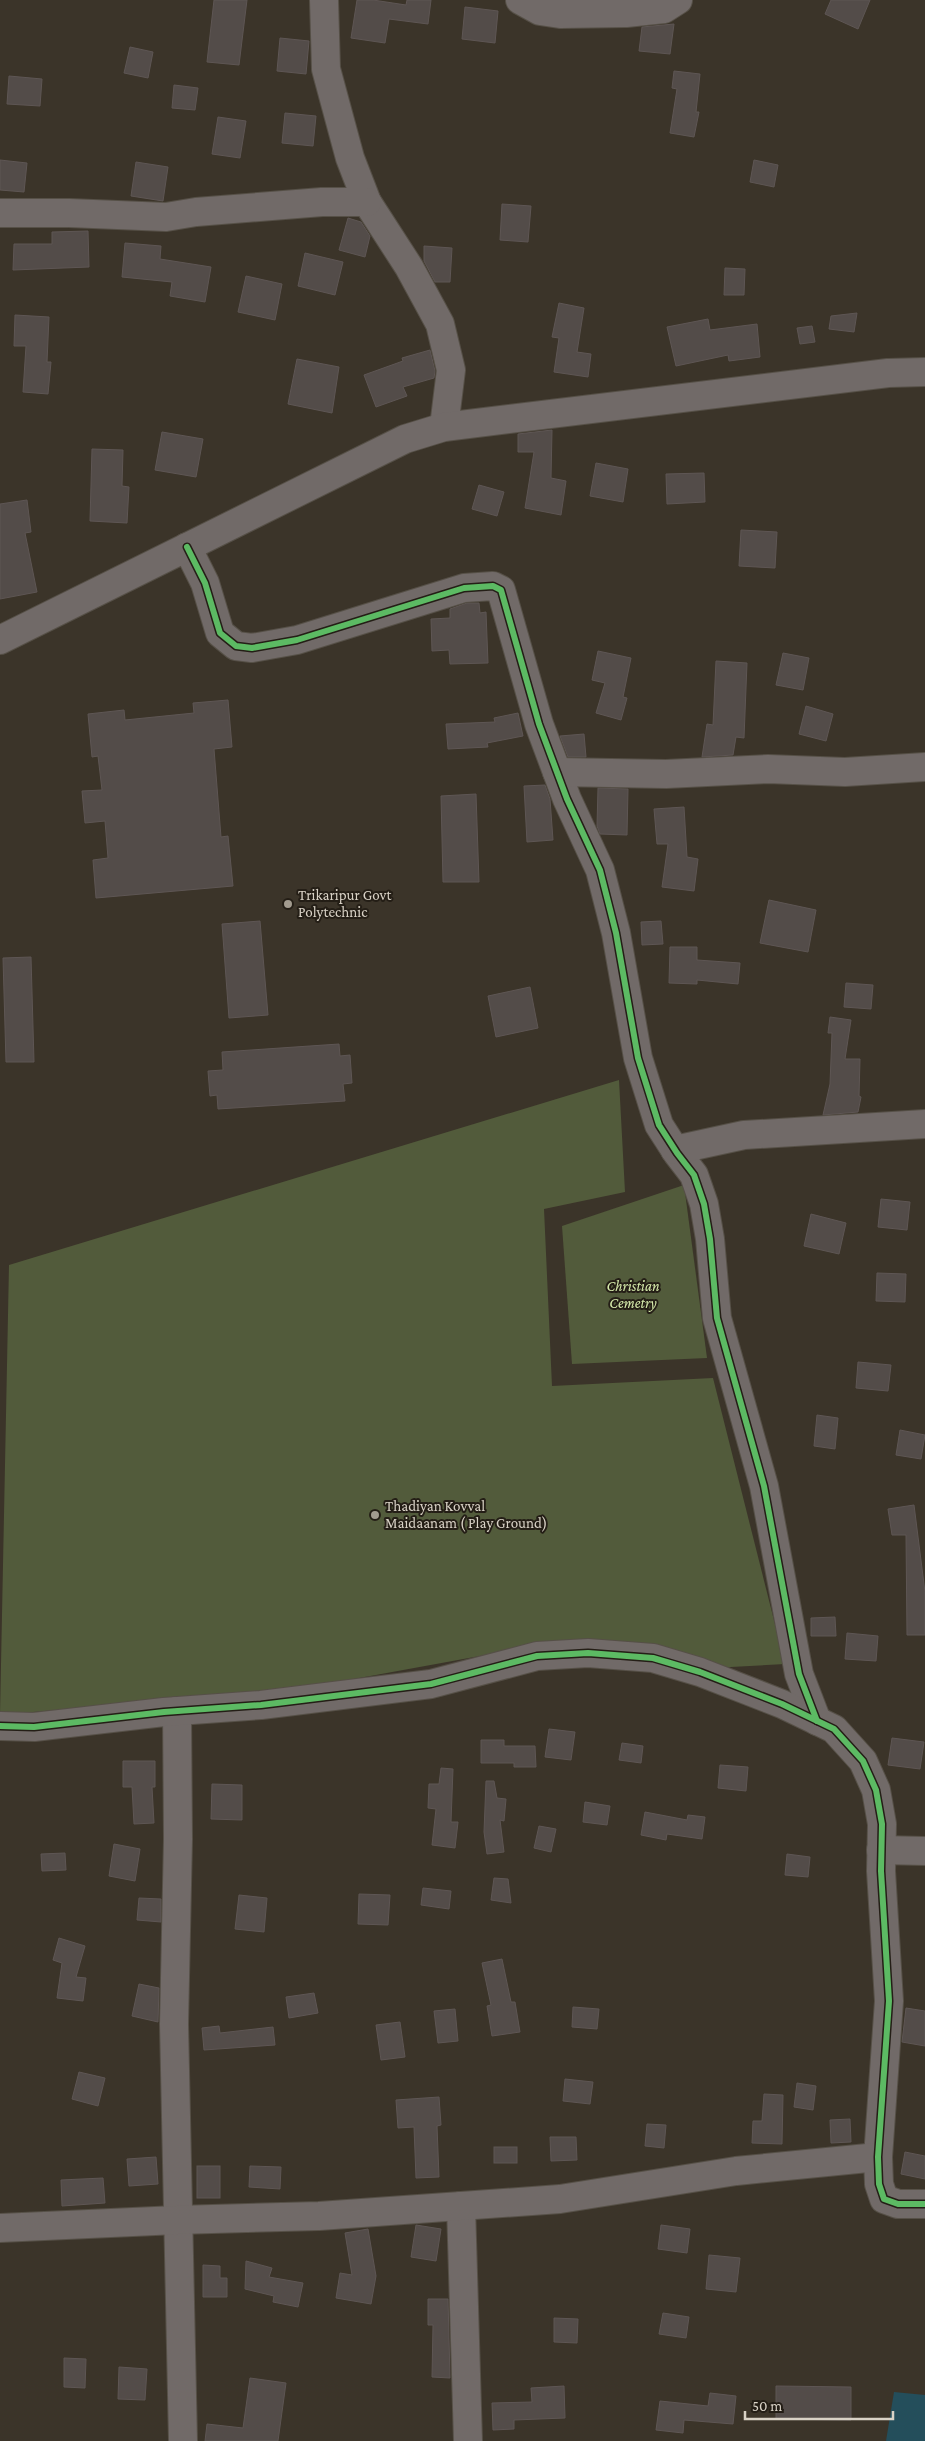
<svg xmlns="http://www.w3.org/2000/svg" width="925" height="2441" font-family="'Crimson Pro',serif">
	<rect width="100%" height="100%" fill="#3b3429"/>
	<g fill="#525b3b">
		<path d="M 619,1080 L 625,1192 L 544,1209 L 552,1386 L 713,1378 L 785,1664 L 712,1668 L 524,1648 L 310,1687 L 0,1715 L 9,1265 Z"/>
		<path d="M 684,1185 L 707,1358 L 572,1364 L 562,1226 Z"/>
	</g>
	<path fill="#244e5b" d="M 894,2392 L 925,2395 L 925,2441 L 886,2441 Z"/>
	<g fill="#534c49" stroke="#5e5654">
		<path d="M 214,0 L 247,0 L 239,65 L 207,62 Z"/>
		<path d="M 357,0 L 373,0 L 406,5 L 407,0 L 431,0 L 428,24 L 389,19 L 385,43 L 351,38 Z"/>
		<path d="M 831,0 L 870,0 L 858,29 L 825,14 Z"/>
		<path d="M 465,7 L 498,11 L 495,43 L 462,39 Z"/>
		<path d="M 674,24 L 670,54 L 639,51 L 642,27 Z"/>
		<path d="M 280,38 L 309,41 L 306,74 L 277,71 Z"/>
		<path d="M 130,47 L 153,52 L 148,78 L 124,73 Z"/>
		<path d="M 674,71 L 700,74 L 696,112 L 699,112 L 694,137 L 670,133 L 677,89 L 672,88 Z"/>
		<path d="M 9,76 L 42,79 L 40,106 L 7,104 Z"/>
		<path d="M 174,85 L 198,88 L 195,110 L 172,108 Z"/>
		<path d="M 285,113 L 316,116 L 313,146 L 282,143 Z"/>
		<path d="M 218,117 L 246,121 L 240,158 L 212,154 Z"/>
		<path d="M 0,160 L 27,163 L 24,192 L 0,190 Z"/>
		<path d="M 754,160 L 778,165 L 774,187 L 750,182 Z"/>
		<path d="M 136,162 L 168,167 L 163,201 L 131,196 Z"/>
		<path d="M 502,204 L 531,206 L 528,242 L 500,240 Z"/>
		<path d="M 348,218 L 361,222 L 370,236 L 365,257 L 339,250 Z"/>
		<path d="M 88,231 L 89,267 L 13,270 L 14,244 L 52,244 L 52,232 Z"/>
		<path d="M 125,243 L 161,246 L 160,259 L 211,267 L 205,302 L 170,296 L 172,282 L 122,277 Z"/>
		<path d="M 424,246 L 452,248 L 450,282 L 435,282 L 424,261 Z"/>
		<path d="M 305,253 L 343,262 L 335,295 L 298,286 Z"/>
		<path d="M 725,268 L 745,269 L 744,295 L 724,295 Z"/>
		<path d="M 246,276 L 282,284 L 275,320 L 238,312 Z"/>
		<path d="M 559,303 L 584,308 L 577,352 L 591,354 L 588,377 L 554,372 L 559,338 L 552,337 Z"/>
		<path d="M 857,313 L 854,332 L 829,329 L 831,316 Z"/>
		<path d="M 15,315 L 49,317 L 47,362 L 51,362 L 48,394 L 23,392 L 26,346 L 14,346 Z"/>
		<path d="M 708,319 L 710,330 L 757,324 L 760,357 L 729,361 L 728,355 L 676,366 L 667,327 Z"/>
		<path d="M 812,326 L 815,342 L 800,344 L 797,328 Z"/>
		<path d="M 430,350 L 435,371 L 434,378 L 403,387 L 407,396 L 376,407 L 364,375 L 403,361 L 402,358 Z"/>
		<path d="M 297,359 L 339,367 L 332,413 L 288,404 Z"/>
		<path d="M 552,430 L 551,478 L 566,481 L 561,515 L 525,508 L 534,452 L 518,452 L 518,434 Z"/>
		<path d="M 162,432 L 203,439 L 196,477 L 155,470 Z"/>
		<path d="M 92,449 L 123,450 L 122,486 L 129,487 L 127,523 L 90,521 Z"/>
		<path d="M 596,463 L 628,469 L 623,502 L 590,496 Z"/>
		<path d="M 704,473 L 705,502 L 667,504 L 666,474 Z"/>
		<path d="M 479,485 L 504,492 L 497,516 L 472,509 Z"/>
		<path d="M 27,500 L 31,532 L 25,533 L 37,592 L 0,599 L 0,504 Z"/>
		<path d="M 741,530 L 777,532 L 775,568 L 739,566 Z"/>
		<path d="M 467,603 L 479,603 L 480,613 L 486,612 L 488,663 L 450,664 L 449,650 L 432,651 L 431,619 L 450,618 L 450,609 Z"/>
		<path d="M 598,651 L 631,658 L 623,697 L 627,698 L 621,720 L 596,713 L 605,683 L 592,680 Z"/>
		<path d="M 783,653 L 809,658 L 803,690 L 776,685 Z"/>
		<path d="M 716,661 L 747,663 L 744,738 L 736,737 L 733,755 L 702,757 L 707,724 L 713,725 Z"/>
		<path d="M 228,700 L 232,747 L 214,749 L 221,837 L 228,836 L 233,886 L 96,898 L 93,860 L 108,858 L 105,821 L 85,823 L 82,791 L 102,790 L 98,756 L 92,757 L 88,714 L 124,710 L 125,720 L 194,713 L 193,703 Z"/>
		<path d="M 806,706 L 833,714 L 826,741 L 799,734 Z"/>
		<path d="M 518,713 L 523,736 L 487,743 L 488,747 L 448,749 L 446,724 L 495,722 L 494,718 Z"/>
		<path d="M 584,734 L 586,757 L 568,757 L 560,736 Z"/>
		<path d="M 545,785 L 550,799 L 553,840 L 527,842 L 524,786 Z"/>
		<path d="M 598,788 L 628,789 L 627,835 L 600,834 L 597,826 Z"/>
		<path d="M 476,794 L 479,882 L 443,882 L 441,796 Z"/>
		<path d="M 684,807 L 687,857 L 698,859 L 694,891 L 662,887 L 668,844 L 657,844 L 654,809 Z"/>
		<path d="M 769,900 L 816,910 L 808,952 L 760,943 Z"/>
		<path d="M 260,921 L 268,1015 L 229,1018 L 222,924 Z"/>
		<path d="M 661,921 L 663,944 L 642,945 L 641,922 Z"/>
		<path d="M 670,947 L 697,947 L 697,960 L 740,963 L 738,984 L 697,980 L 697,984 L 669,983 Z"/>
		<path d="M 31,957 L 34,1062 L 6,1062 L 3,958 Z"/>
		<path d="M 846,983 L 873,985 L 871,1009 L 844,1007 Z"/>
		<path d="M 530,987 L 538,1028 L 496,1037 L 488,996 Z"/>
		<path d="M 830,1017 L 851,1020 L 845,1059 L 860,1059 L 859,1096 L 861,1097 L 858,1112 L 823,1115 L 830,1084 L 832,1033 L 828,1033 Z"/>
		<path d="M 339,1044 L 340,1056 L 350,1055 L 352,1083 L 343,1084 L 345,1101 L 218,1109 L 217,1095 L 210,1096 L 208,1071 L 223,1070 L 222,1052 Z"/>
		<path d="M 881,1199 L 910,1202 L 907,1230 L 878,1227 Z"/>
		<path d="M 811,1214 L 846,1223 L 839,1254 L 804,1246 Z"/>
		<path d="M 877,1273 L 906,1274 L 905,1302 L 876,1301 Z"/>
		<path d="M 858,1362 L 891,1365 L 888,1391 L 856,1388 Z"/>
		<path d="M 817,1415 L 838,1418 L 835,1449 L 814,1446 Z"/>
		<path d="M 900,1430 L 925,1435 L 921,1459 L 896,1455 Z"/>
		<path d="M 914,1505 L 925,1592 L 925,1635 L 907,1635 L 906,1535 L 892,1535 L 888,1509 Z"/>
		<path d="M 835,1617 L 836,1636 L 811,1636 L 811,1618 Z"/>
		<path d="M 847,1633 L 878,1636 L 876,1661 L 845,1659 Z"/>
		<path d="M 549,1729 L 575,1732 L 571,1760 L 545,1757 Z"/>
		<path d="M 892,1738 L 924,1742 L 920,1769 L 888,1765 Z"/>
		<path d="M 481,1740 L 504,1740 L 504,1746 L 535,1746 L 536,1767 L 514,1767 L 514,1763 L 481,1763 Z"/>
		<path d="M 622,1743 L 643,1746 L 641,1763 L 619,1760 Z"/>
		<path d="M 123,1761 L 155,1761 L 155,1787 L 152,1787 L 154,1823 L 134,1824 L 132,1787 L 123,1787 Z"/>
		<path d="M 720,1765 L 748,1767 L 746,1791 L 718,1788 Z"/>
		<path d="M 441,1768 L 453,1769 L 451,1822 L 458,1822 L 455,1848 L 432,1845 L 436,1809 L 428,1808 L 429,1784 L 439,1784 Z"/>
		<path d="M 486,1781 L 494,1781 L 497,1798 L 506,1799 L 504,1821 L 500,1820 L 504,1852 L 487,1854 L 484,1832 Z"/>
		<path d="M 212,1784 L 242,1785 L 242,1820 L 211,1819 Z"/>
		<path d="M 585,1802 L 610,1806 L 607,1825 L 583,1822 Z"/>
		<path d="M 645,1812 L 687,1820 L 688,1815 L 705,1817 L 702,1839 L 667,1834 L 666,1840 L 641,1835 Z"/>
		<path d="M 539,1826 L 556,1829 L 551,1852 L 534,1848 Z"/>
		<path d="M 114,1844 L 140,1849 L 135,1881 L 109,1876 Z"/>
		<path d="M 65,1853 L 66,1870 L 42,1871 L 41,1854 Z"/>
		<path d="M 787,1854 L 810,1857 L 808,1877 L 785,1875 Z"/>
		<path d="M 494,1878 L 508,1879 L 511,1903 L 491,1900 Z"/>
		<path d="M 423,1888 L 451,1891 L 449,1909 L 421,1905 Z"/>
		<path d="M 359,1894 L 390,1895 L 388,1925 L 358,1924 Z"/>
		<path d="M 239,1895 L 267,1898 L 264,1932 L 235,1929 Z"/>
		<path d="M 139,1898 L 161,1899 L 161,1922 L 137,1920 Z"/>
		<path d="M 59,1938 L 85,1946 L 76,1977 L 86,1978 L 83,2001 L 57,1998 L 62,1963 L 53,1960 Z"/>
		<path d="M 502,1959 L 511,2002 L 515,2002 L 520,2032 L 492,2036 L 487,2006 L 491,2005 L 482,1963 Z"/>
		<path d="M 139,1984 L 159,1988 L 158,2022 L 132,2016 Z"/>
		<path d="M 314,1993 L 318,2013 L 289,2018 L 286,1997 Z"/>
		<path d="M 573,2007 L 599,2009 L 597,2029 L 572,2027 Z"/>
		<path d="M 906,2008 L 925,2011 L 925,2046 L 902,2042 Z"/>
		<path d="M 455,2009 L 458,2041 L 438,2043 L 434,2011 Z"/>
		<path d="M 400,2022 L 405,2057 L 381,2060 L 376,2025 Z"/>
		<path d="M 219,2026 L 220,2033 L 273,2027 L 275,2045 L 204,2050 L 202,2028 Z"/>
		<path d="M 79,2072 L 105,2078 L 98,2106 L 72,2099 Z"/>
		<path d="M 565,2079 L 593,2082 L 590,2104 L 563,2101 Z"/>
		<path d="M 797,2083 L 816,2086 L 813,2110 L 794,2107 Z"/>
		<path d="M 764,2094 L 783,2095 L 782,2144 L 752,2143 L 753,2121 L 762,2121 Z"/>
		<path d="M 439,2097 L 441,2125 L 437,2126 L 439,2177 L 416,2178 L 414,2127 L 398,2128 L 396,2100 Z"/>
		<path d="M 850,2119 L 851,2142 L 831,2143 L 830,2120 Z"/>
		<path d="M 647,2124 L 666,2125 L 664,2148 L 645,2146 Z"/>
		<path d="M 550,2137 L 576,2137 L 577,2160 L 551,2161 Z"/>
		<rect x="494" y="2147" width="23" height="16"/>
		<path d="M 905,2152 L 925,2156 L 925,2179 L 901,2174 Z"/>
		<path d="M 156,2157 L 158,2184 L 129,2186 L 127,2159 Z"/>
		<rect x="197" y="2166" width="23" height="32"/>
		<path d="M 250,2166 L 281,2167 L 280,2189 L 249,2187 Z"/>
		<path d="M 103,2178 L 105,2203 L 62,2206 L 61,2180 Z"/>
		<path d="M 416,2225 L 441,2229 L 436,2261 L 411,2257 Z"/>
		<path d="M 661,2225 L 690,2229 L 687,2253 L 658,2249 Z"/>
		<path d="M 368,2229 L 376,2276 L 371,2304 L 336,2298 L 340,2273 L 352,2275 L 345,2233 Z"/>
		<path d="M 709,2255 L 740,2258 L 736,2292 L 706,2289 Z"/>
		<path d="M 246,2261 L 272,2268 L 269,2277 L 303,2283 L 298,2307 L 273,2302 L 274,2296 L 245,2289 Z"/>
		<path d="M 203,2265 L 220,2266 L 220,2278 L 227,2278 L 227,2297 L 203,2297 Z"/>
		<path d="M 428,2299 L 448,2299 L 450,2378 L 432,2377 L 433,2325 L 428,2325 Z"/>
		<path d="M 663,2313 L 689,2317 L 686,2338 L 659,2334 Z"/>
		<path d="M 554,2318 L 578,2319 L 577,2343 L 554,2342 Z"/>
		<path d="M 64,2358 L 86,2359 L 85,2388 L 64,2387 Z"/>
		<path d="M 119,2367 L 147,2369 L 145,2400 L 118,2399 Z"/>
		<path d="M 250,2378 L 286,2383 L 278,2441 L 205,2441 L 207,2424 L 243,2428 Z"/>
		<path d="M 564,2386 L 565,2418 L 514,2420 L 514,2429 L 493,2430 L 492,2403 L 532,2402 L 531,2388 Z"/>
		<path d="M 776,2386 L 851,2387 L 851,2420 L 776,2419 Z"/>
		<path d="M 710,2393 L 736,2396 L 733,2424 L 684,2420 L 683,2433 L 656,2430 L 660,2401 L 708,2406 Z"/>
	</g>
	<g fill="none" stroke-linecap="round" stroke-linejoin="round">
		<defs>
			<g id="minor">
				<path d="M 324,0 L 326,69 L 350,158 L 367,202 L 409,267 L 440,324 L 451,370 L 444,427"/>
				<path d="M 520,0 L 540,11 L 560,14 L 626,13 L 664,9 L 678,0"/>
				<path d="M 0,213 L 69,213 L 166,217 L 196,212 L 322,202 L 367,202"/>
				<path d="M 187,547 L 205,583 L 220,633 L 236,646 L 252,648 L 297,640 L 464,588 L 493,586 L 501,590 L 539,724 L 567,799 L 600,870 L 616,933 L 638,1058 L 659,1125 L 677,1153 L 694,1175 L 704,1204 L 710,1239 L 717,1318 L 764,1486 L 799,1674 L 817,1721"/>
				<path d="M 0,640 L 405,439 L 444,427 L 888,373 L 925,372"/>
				<path d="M 557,772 L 666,774 L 768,769 L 845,772 L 925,767"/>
				<path d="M 675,1150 L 744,1135 L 925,1124"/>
				<path d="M 177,1711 L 178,1839 L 174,2024 L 183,2441"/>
				<path d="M 0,1726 L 34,1727 L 164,1712 L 261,1705 L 431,1684 L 537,1656 L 588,1653 L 653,1658 L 700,1672 L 782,1704 L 834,1729 L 863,1761 L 876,1790 L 882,1824 L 881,1871 L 889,2001 L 878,2157 L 879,2184 L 884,2199 L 898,2204 L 925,2204"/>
				<path d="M 881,1850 L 925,1851"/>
				<path d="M 461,2206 L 468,2441"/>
				<path d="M 0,2228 L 177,2220 L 319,2216 L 560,2199 L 736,2171 L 878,2157"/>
			</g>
		</defs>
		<use href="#minor" stroke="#565047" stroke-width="30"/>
		<use href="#minor" stroke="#716a68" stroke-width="28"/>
		<defs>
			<g id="cycleway">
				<path d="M 187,547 L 205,583 L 220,633 L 236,646 L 252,648 L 297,640 L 464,588 L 493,586 L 501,590 L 539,724 L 567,799 L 600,870 L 616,933 L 638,1058 L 659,1125 L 677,1153 L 694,1175 L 704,1204 L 710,1239 L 717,1318 L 764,1486 L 799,1674 L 817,1721"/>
				<path d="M 0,1726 L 34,1727 L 164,1712 L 261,1705 L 431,1684 L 537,1656 L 588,1653 L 653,1658 L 700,1672 L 782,1704 L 834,1729 L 863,1761 L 876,1790 L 882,1824 L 881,1871 L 889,2001 L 878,2157 L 879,2184 L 884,2199 L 898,2204 L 925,2204"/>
			</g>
		</defs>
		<use href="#cycleway" stroke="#241e16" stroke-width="9"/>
		<use href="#cycleway" stroke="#5cba63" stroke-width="6"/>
	</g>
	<g fill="#a29b8f" stroke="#241e16" stroke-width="2">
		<circle cx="288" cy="904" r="5"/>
		<circle cx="375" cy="1515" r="5"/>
	</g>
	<g text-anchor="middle" stroke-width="4" stroke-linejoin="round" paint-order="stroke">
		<g font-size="15" fill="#d9d2c6" stroke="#241e16" text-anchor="start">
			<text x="298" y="900">Trikaripur Govt<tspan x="298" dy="17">Polytechnic</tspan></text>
			<text x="385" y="1511">Thadiyan Kovval<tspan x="385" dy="17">Maidaanam ( Play Ground)</tspan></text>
		</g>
		<g font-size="15" font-style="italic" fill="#d7ecac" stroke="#241e16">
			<text x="633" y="1291">Christian<tspan x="633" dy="17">Cemetry</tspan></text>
		</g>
	</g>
	<path d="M745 2411v8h148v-8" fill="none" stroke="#d9d2c6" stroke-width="2.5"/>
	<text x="752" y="2411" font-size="15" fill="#d9d2c6" stroke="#241e16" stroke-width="4" paint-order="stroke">50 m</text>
</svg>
